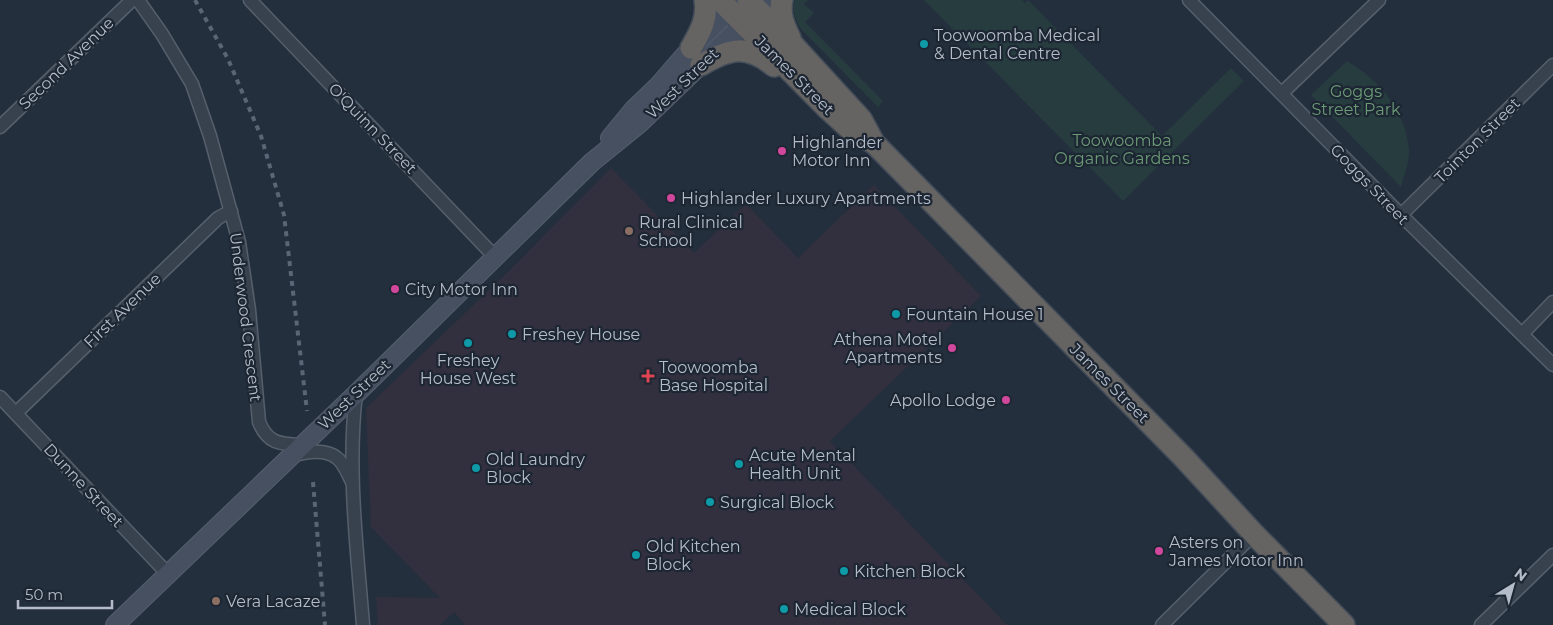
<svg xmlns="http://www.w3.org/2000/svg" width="1553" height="625" font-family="Montserrat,sans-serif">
	<rect width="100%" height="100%" fill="#242f3e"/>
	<path fill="#32303f" d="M 611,168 L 694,253 L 746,204 L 798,258 L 874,185 L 981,296 L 830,441 L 1007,625 L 466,625 L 454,612 L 440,625 L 378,625 L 376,597 L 440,598 L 371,527 L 366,408 L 508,272 Z"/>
	<g fill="#263c3f">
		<path d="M 795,0 L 808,0 L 804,4 L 814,13 L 805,22 L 883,101 L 878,107 L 801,29 C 795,19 792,12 795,0 Z"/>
		<path d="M 924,0 L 1022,0 L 1025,3 L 1028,0 L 1162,136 L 1231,68 L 1244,81 L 1123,201 Z"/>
		<path d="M 1347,61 C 1380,81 1405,109 1409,149 C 1410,161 1404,176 1401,187 L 1311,95 Z"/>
	</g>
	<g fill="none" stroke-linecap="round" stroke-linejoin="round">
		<defs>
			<g id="minor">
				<path d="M 138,0 L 162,34 L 192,84 L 210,136 L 239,242 L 249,310 L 259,422 C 268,444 280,444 302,445"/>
				<path d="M 250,0 L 495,257"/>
				<path d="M 1189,0 L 1401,215 L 1553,365"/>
				<path d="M 1282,93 L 1379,0"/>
				<path d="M 0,127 L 132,0"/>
				<path d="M 1401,215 L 1553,65"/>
				<path d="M 1522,334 L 1553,302"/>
				<path d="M 356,393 C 347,470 357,548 363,625"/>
				<path d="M 0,397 L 167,573"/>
				<path d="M 16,413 L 218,218 L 231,211"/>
				<path d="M 291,456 C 305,452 325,448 337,458 C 344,463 348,474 352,482"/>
				<path d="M 1162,625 L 1254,534"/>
				<path d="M 1481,625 L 1553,555"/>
			</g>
			<g id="secondary">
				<path d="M 610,138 L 633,110 L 658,86 L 691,48 L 738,2"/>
				<path d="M 115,625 L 358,392 L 592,162 L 639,124 L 768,0"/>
			</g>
			<g id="trunk">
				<path d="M 720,0 L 828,109 L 852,131 L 872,142"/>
				<path d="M 748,0 L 795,47 L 861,119 L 874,143 L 1184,458 L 1254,534 L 1344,625"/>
				<path d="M 782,0 C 779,14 784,26 790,38"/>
				<path d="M 691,48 C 700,32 708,19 705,0"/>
				<path d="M 701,65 C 730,48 747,44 774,66"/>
			</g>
		</defs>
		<use href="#minor" stroke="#565f6c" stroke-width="15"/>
		<use href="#secondary" stroke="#565f6c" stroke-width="20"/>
		<use href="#trunk" stroke="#434c59" stroke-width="24"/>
		<use href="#minor" stroke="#38414e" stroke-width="12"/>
		<use href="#secondary" stroke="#465061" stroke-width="18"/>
		<use href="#trunk" stroke="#656462" stroke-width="21"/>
		<g stroke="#5a6575" stroke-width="4" stroke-dasharray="5 5" stroke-linecap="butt">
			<path d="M 195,0 L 228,59 L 261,136 L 284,215 L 307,411"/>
			<path d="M 313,482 L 325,625"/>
		</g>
	</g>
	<g fill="#0f9aa8" stroke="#1d2633" stroke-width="2">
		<circle cx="924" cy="44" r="5"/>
		<circle cx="896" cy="314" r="5"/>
		<circle cx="512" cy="334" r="5"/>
		<circle cx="468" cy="343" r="5"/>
		<circle cx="739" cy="464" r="5"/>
		<circle cx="476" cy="468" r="5"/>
		<circle cx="710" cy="502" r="5"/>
		<circle cx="636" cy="555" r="5"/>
		<circle cx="844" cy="571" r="5"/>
		<circle cx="784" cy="609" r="5"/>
	</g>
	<g fill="#d1479c" stroke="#1d2633" stroke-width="2">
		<circle cx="782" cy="151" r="5"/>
		<circle cx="671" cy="198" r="5"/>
		<circle cx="395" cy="289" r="5"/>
		<circle cx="952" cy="348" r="5"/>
		<circle cx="1006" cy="400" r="5"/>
		<circle cx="1159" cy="551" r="5"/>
	</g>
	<g fill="#8d6e63" stroke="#1d2633" stroke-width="2">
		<circle cx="629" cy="231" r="5"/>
		<circle cx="216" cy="601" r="5"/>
	</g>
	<path fill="#e0444e" stroke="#1d2633" stroke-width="2" d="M645.5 368.5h5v5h5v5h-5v5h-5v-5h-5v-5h5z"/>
	<g text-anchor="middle" stroke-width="4.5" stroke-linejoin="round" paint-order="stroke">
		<g font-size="16" fill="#b4bcc9" stroke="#1d2633" text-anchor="start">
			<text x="934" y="41">Toowoomba Medical<tspan x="934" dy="18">&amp; Dental Centre</tspan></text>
			<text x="792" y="148">Highlander<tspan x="792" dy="18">Motor Inn</tspan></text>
			<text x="681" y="204">Highlander Luxury Apartments</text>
			<text x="639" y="228">Rural Clinical<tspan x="639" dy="18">School</tspan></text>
			<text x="405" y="295">City Motor Inn</text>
			<text x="906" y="320">Fountain House 1</text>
			<text x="522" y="340">Freshey House</text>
			<text x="942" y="345" text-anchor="end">Athena Motel<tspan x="942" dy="18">Apartments</tspan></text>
			<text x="468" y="366" text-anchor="middle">Freshey<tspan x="468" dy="18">House West</tspan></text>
			<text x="659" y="373">Toowoomba<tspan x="659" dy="18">Base Hospital</tspan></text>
			<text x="996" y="406" text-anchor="end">Apollo Lodge</text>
			<text x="749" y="461">Acute Mental<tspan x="749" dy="18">Health Unit</tspan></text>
			<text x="486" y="465">Old Laundry<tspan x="486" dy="18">Block</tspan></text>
			<text x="720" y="508">Surgical Block</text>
			<text x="1169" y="548">Asters on<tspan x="1169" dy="18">James Motor Inn</tspan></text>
			<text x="646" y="552">Old Kitchen<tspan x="646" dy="18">Block</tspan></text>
			<text x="854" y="577">Kitchen Block</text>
			<text x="226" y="607">Vera Lacaze</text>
			<text x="794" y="615">Medical Block</text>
		</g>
		<g font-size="16" fill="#b4bcc9" stroke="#1d2633">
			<text transform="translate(66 63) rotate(-44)" y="6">Second Avenue</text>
			<text transform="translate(795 75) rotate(45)" y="6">James Street</text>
			<text transform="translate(682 83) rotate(-44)" y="6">West Street</text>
			<text transform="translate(373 128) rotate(46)" y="6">O'Quinn Street</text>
			<text transform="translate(1477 140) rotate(-45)" y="6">Tointon Street</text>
			<text transform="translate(1370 184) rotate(46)" y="6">Goggs Street</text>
			<text transform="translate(122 310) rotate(-44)" y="6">First Avenue</text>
			<text transform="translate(246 317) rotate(83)" y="6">Underwood Crescent</text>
			<text transform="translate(1110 383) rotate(45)" y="6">James Street</text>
			<text transform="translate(354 394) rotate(-44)" y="6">West Street</text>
			<text transform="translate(84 485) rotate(47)" y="6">Dunne Street</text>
		</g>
		<g font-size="16" fill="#6b9a76" stroke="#1d2633">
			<text x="1356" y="97">Goggs<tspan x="1356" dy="18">Street Park</tspan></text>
			<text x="1122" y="146">Toowoomba<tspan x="1122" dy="18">Organic Gardens</tspan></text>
		</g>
	</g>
	<g transform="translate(1513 585) rotate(37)" stroke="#1d2633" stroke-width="4" paint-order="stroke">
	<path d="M0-4L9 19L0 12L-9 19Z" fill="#b4bcc9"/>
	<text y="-8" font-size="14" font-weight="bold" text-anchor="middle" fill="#b4bcc9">N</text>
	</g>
	<path d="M18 600v8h94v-8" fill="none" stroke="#b4bcc9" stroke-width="2.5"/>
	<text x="25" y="600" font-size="15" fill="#b4bcc9" stroke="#1d2633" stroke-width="4" paint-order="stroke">50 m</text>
</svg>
